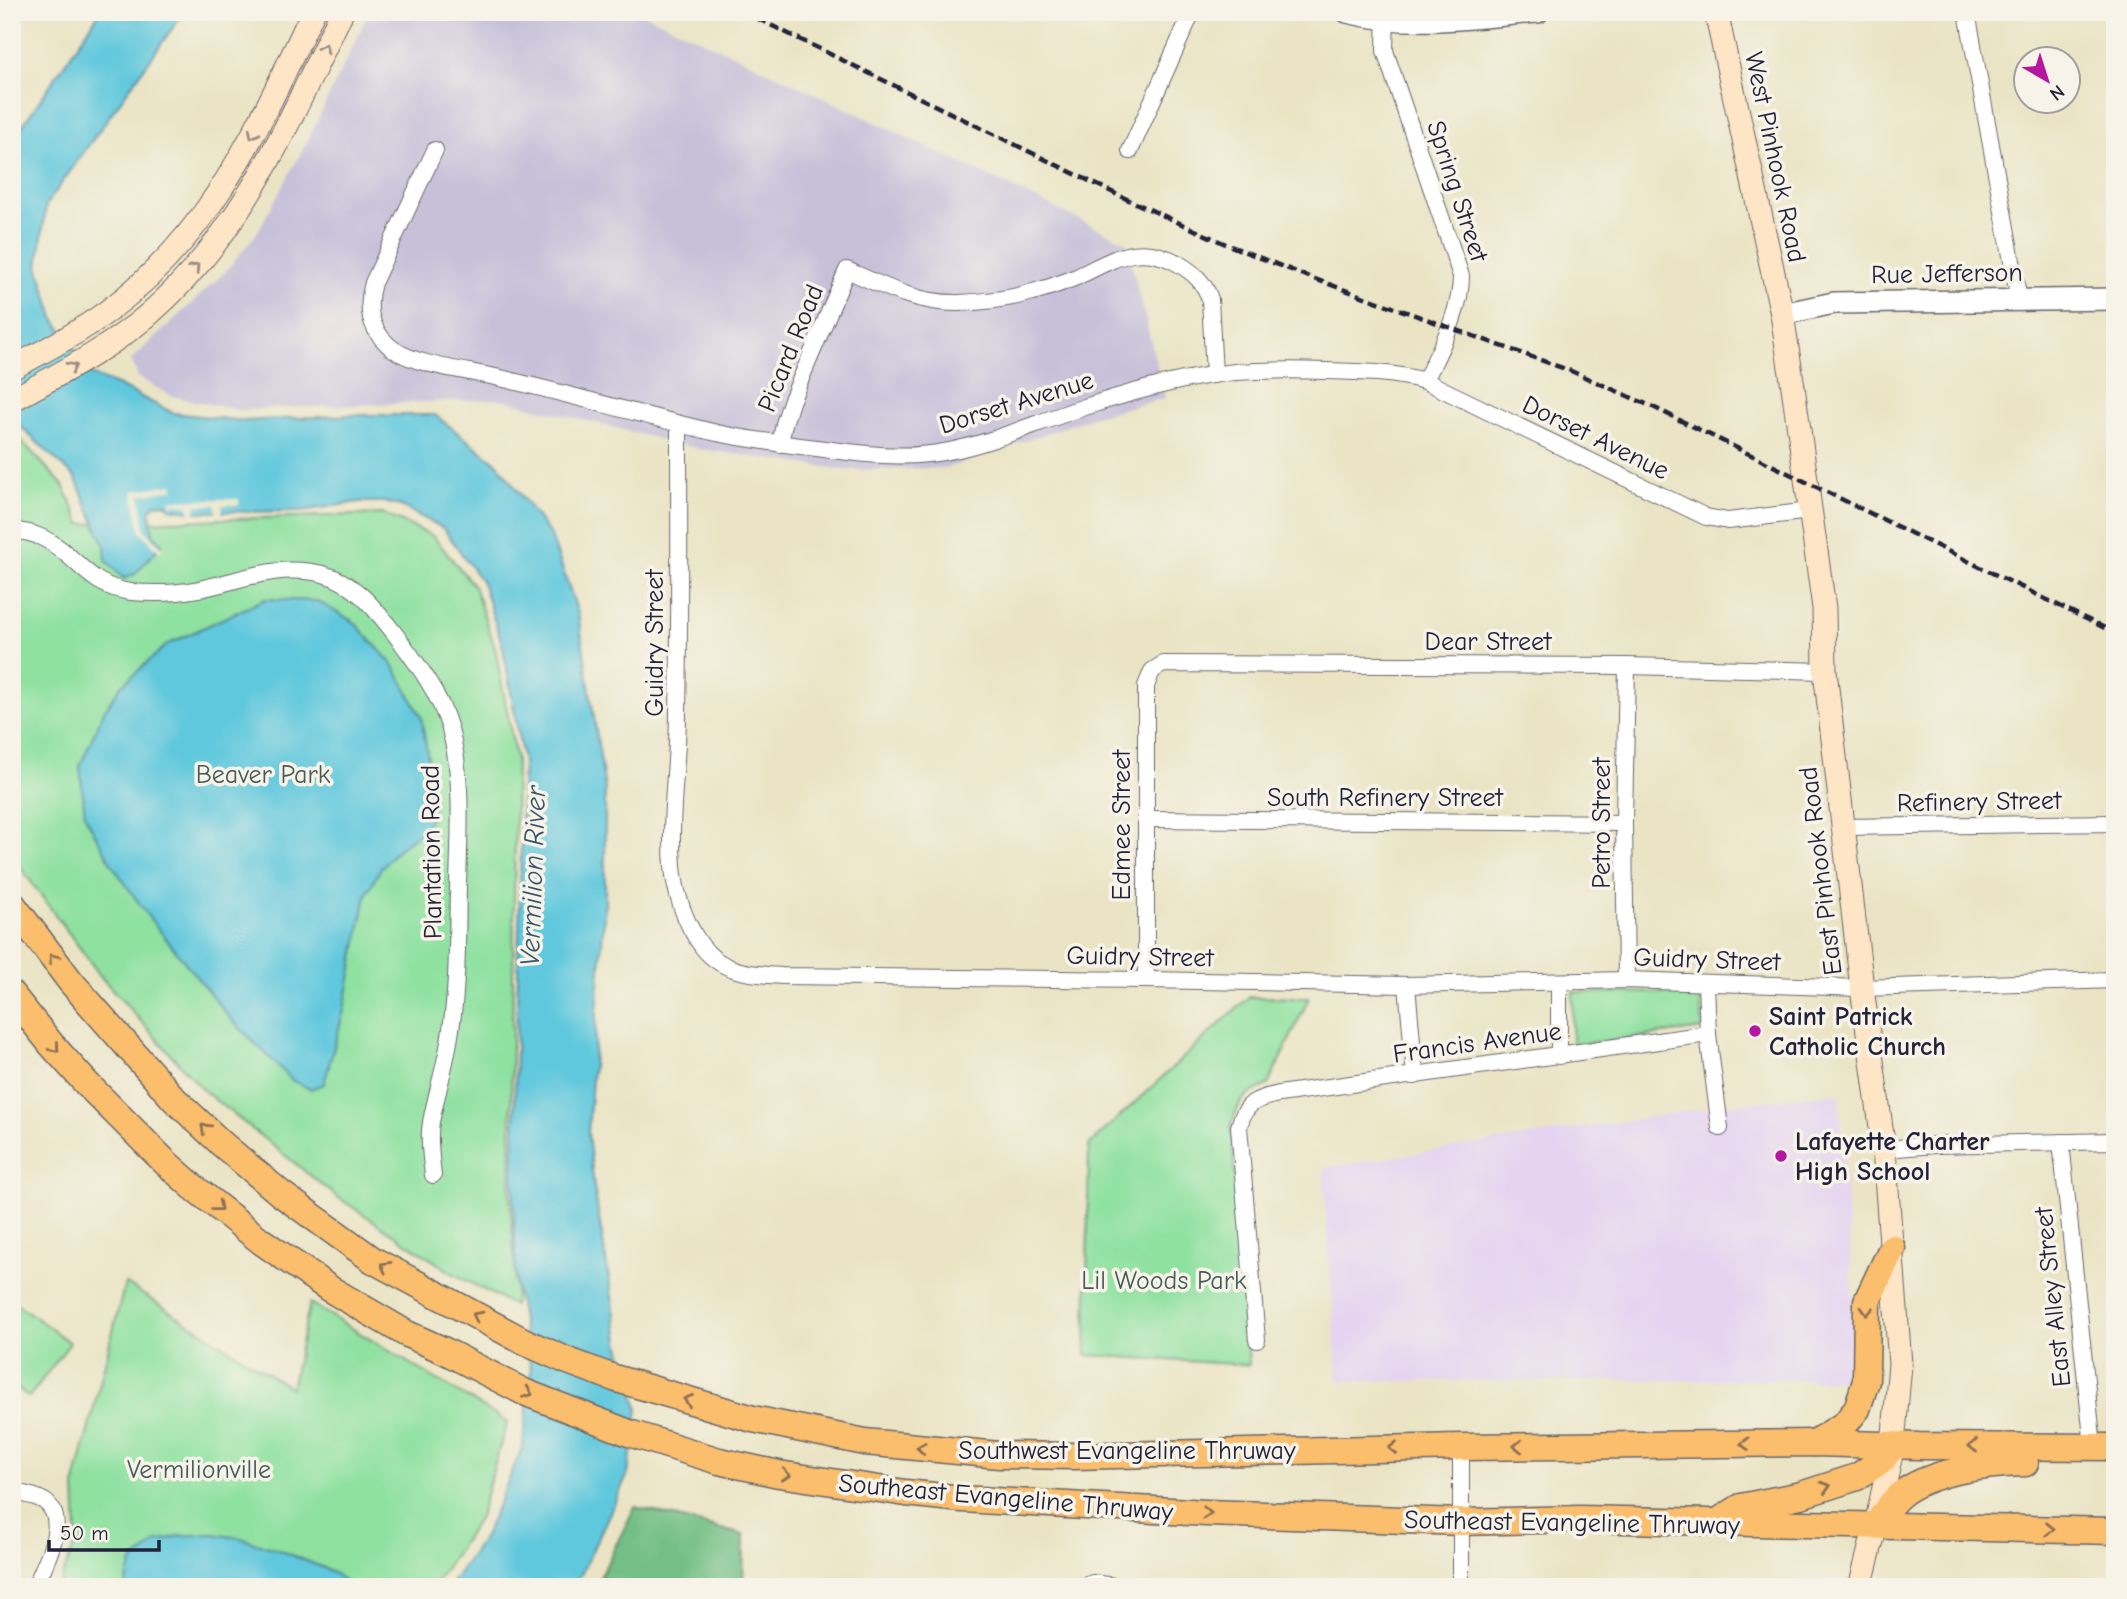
<svg xmlns="http://www.w3.org/2000/svg" width="2127" height="1599" font-family="'Comic Neue',sans-serif">
	<rect width="100%" height="100%" fill="#f7f3e8"/>
	<filter id="ink" filterUnits="userSpaceOnUse"><feTurbulence type="fractalNoise" baseFrequency=".0143" numOctaves="2"/><feDisplacementMap in="SourceGraphic" scale="14" xChannelSelector="R" yChannelSelector="G"/><feConvolveMatrix kernelMatrix="1 2 1 2 8 2 1 2 1" color-interpolation-filters="sRGB"/></filter>
	<filter id="wash" filterUnits="userSpaceOnUse"><feTurbulence type="fractalNoise" baseFrequency=".00686" numOctaves="4" result="noise"/><feDisplacementMap in="SourceGraphic" scale="28" xChannelSelector="R" yChannelSelector="G"/><feGaussianBlur stdDeviation="1.57" result="paint"/><feColorMatrix in="noise" values="0 0 0 0 0 0 0 0 0 0 0 0 0 0 0 0 0 1.4 0 .05"/><feComposite in="paint" operator="in"/></filter>
	<g filter="url(#wash)">
		<rect width="100%" height="100%" fill="#eae4c5"/>
		<path fill="#e4d3f1" d="M 1839,1093 L 1855,1323 L 1852,1380 L 1338,1381 L 1323,1168 L 1728,1105 Z"/>
		<path fill="#c6c0d9" d="M 369,12 L 640,12 L 745,60 L 1126,242 L 1165,398 L 1095,416 L 947,468 L 846,470 L 699,449 L 500,399 L 237,410 L 171,396 L 138,377 L 131,360 L 225,272 L 257,233 L 308,140 Z"/>
		<g fill="#8fe1a0" stroke="#58826e" stroke-width="2">
			<path d="M 12,431 L 63,485 L 81,524 L 384,514 L 433,536 L 474,586 L 495,648 L 516,759 L 510,1193 L 516,1287 L 514,1306 L 452,1273 L 336,1196 L 203,1090 L 102,978 L 12,856 Z"/>
			<path d="M 1573,992 L 1700,993 L 1703,1029 L 1572,1045 Z"/>
			<path d="M 1249,997 L 1309,998 L 1268,1085 C 1243,1094 1239,1101 1231,1126 L 1249,1365 L 1086,1355 L 1089,1145 Z"/>
			<path d="M 125,1283 L 291,1388 L 310,1303 L 507,1422 L 479,1518 L 433,1587 L 58,1587 L 77,1539 L 75,1483 Z"/>
			<path d="M 12,1300 L 70,1343 L 29,1397 L 12,1384 Z"/>
		</g>
		<path fill="#73bf86" stroke="#4a7060" stroke-width="2" d="M 635,1507 L 744,1535 L 743,1587 L 595,1587 Z"/>
		<g fill="#61c8dd" stroke="#42758c" stroke-width="2">
			<path d="M 100,12 L 184,12 L 46,205 L 38,266 L 54,318 L 90,374 L 119,386 L 173,413 L 244,421 L 351,415 L 435,415 L 498,464 L 551,536 L 578,613 L 605,789 L 605,902 L 588,1133 L 594,1187 L 620,1346 L 638,1409 L 628,1474 L 575,1587 L 449,1587 L 485,1535 L 523,1446 L 531,1370 L 516,1287 L 513,1178 L 523,761 L 503,647 L 482,582 L 443,528 L 401,506 L 384,502 L 359,502 L 302,511 L 196,512 L 170,508 L 165,503 L 156,504 L 150,511 L 153,534 L 162,544 L 135,574 L 124,579 L 106,560 L 105,546 L 75,477 L 12,419 L 12,141 Z"/>
			<path d="M 265,599 L 317,601 L 354,622 L 394,666 L 421,716 L 428,758 L 429,783 L 434,804 L 426,828 L 398,849 L 381,868 L 366,895 L 344,1010 L 324,1084 L 310,1089 L 293,1081 L 229,1017 L 147,915 L 111,863 L 85,816 L 80,766 L 103,713 L 120,687 L 168,644 Z"/>
			<path d="M 213,1534 L 241,1538 L 284,1552 L 329,1570 L 353,1587 L 125,1587 L 132,1562 L 157,1542 L 179,1536 Z"/>
		</g>
		<g fill="#eae4c5">
			<path d="M 173,484 L 174,489 L 140,495 L 145,530 L 163,548 L 160,552 L 140,531 L 133,491 Z"/>
			<path d="M 239,499 L 239,505 L 222,505 L 222,515 L 217,515 L 216,505 L 195,505 L 195,516 L 190,515 L 189,505 L 171,504 L 171,500 Z"/>
		</g>
	</g>
	<g filter="url(#ink)">
		<g fill="none" stroke-linecap="round" stroke-linejoin="round">
			<defs>
				<g id="minor">
					<path d="M 1386,12 L 1385,51 L 1461,276 C 1461,313 1440,348 1425,381"/>
					<path d="M 1967,12 L 2019,300"/>
					<path d="M 435,150 L 373,283 C 365,310 371,332 393,349 C 417,366 470,371 500,378 C 573,395 645,416 717,433 C 750,440 783,444 817,448 C 861,454 905,460 949,451 C 995,442 1040,421 1085,407 C 1134,391 1184,377 1235,372 C 1265,370 1295,370 1325,371 C 1360,372 1392,372 1425,381 L 1706,517 L 1728,521 L 1810,511"/>
					<path d="M 1130,151 L 1192,12"/>
					<path d="M 679,424 C 679,520 680,616 678,712 C 678,763 669,815 673,866 C 675,893 685,923 701,945 C 721,973 751,974 782,976 L 1146,980 L 1407,985 L 1626,980 L 1862,988 L 2115,980"/>
					<path d="M 780,444 L 784,424 L 791,402 L 847,270 C 883,286 918,304 959,303 C 983,302 1010,299 1033,292 C 1048,288 1065,282 1079,276 C 1114,259 1140,241 1179,264 C 1194,273 1204,282 1210,299 L 1214,375"/>
					<path d="M 12,531 C 23,531 33,533 43,538 C 78,555 86,586 131,592 C 153,594 178,593 199,589 C 243,580 278,563 323,574 C 355,582 376,610 395,634 C 417,663 440,694 450,729 C 464,780 459,835 458,887 C 457,934 458,983 451,1029 C 447,1061 437,1091 431,1122 C 428,1139 431,1157 433,1175"/>
					<path d="M 1145,819 L 1624,823"/>
					<path d="M 1843,827 L 2115,823"/>
					<path d="M 1146,980 L 1146,686 L 1152,671 L 1163,664 L 1627,666 L 1825,671"/>
					<path d="M 1626,980 L 1624,823 L 1627,666"/>
					<path d="M 1559,982 L 1559,1056"/>
					<path d="M 1706,983 L 1708,1034 L 1720,1128"/>
					<path d="M 1407,985 L 1415,1076"/>
					<path d="M 2061,1142 L 2093,1447"/>
					<path d="M 1884,1149 L 1935,1145 L 2115,1141"/>
					<path d="M 1257,1340 L 1239,1127 C 1245,1102 1256,1099 1279,1094 L 1708,1034"/>
					<path d="M 12,1492 C 23,1494 34,1495 44,1501 C 71,1519 44,1565 35,1587"/>
					<path d="M 1080,1587 L 1093,1583 L 1121,1587"/>
					<path d="M 1461,1587 L 1461,1447"/>
				</g>
				<g id="tertiary">
					<path d="M 1347,12 C 1409,28 1475,17 1538,12"/>
					<path d="M 1782,314 L 1834,303 L 2115,299"/>
				</g>
				<g id="secondary">
					<path d="M 1716,12 L 1782,314 L 1793,387 L 1824,608 L 1825,671 L 1862,988 L 1884,1149 L 1900,1364 L 1893,1445 L 1876,1525 L 1860,1587"/>
					<path d="M 12,368 C 45,351 78,333 108,311 C 214,232 258,127 313,12"/>
					<path d="M 12,400 C 59,374 107,350 148,315 C 245,231 287,124 342,12"/>
				</g>
				<g id="trunk">
					<path d="M 12,904 L 71,982 L 174,1099 L 222,1144 L 280,1193 L 373,1260 L 525,1342 L 568,1361 L 614,1378 L 753,1419 L 865,1442 L 999,1455 L 1074,1456 L 1461,1447 L 1814,1443 L 1919,1446 L 2115,1447"/>
					<path d="M 12,995 L 51,1044 L 87,1084 L 165,1162 L 192,1186 L 261,1241 L 330,1289 L 407,1334 L 445,1351 L 524,1392 L 629,1433 L 719,1461 L 779,1474 L 906,1493 L 962,1499 L 1207,1513 L 1461,1522 L 1580,1519 L 2115,1531"/>
					<path d="M 1814,1443 L 1845,1424 L 1857,1409 L 1866,1381 L 1867,1301 L 1892,1248"/>
					<path d="M 1722,1519 L 1741,1507 L 1801,1495 L 1857,1477 L 1882,1460 L 1893,1445"/>
					<path d="M 1876,1525 C 1883,1515 1890,1503 1900,1495 C 1929,1471 1988,1464 2025,1463"/>
				</g>
			</defs>
			<use href="#minor" stroke="#68666b" stroke-width="18"/>
			<use href="#tertiary" stroke="#68666b" stroke-width="24"/>
			<use href="#secondary" stroke="#68666b" stroke-width="25"/>
			<use href="#trunk" stroke="#68666b" stroke-width="29"/>
			<use href="#minor" stroke="#fff" stroke-width="16"/>
			<use href="#tertiary" stroke="#fff" stroke-width="21"/>
			<use href="#secondary" stroke="#fde5c5" stroke-width="23"/>
			<use href="#trunk" stroke="#fabe6d" stroke-width="26"/>
			<path stroke="#22223b" stroke-width="4.5" stroke-dasharray="10 5" stroke-linecap="butt" d="M 744,12 L 1118,195 L 1228,245 L 1309,277 L 1571,371 L 1653,407 L 2115,633"/>
		</g>
		<defs><path id="oneway-chevron" d="M-2-3.5L2.5 0L-2 3.5" fill="none" stroke-width="1.6" stroke-linecap="round" stroke-linejoin="round" transform="scale(1.75)"/></defs>
		<g stroke="#9a8d87">
			<use href="#oneway-chevron" transform="translate(324 48) rotate(-64)"/>
			<use href="#oneway-chevron" transform="translate(253 134) rotate(117)"/>
			<use href="#oneway-chevron" transform="translate(195 268) rotate(-48)"/>
			<use href="#oneway-chevron" transform="translate(72 367) rotate(-29)"/>
		</g>
		<g stroke="#8e7054">
			<use href="#oneway-chevron" transform="translate(53 958) rotate(-128)"/>
			<use href="#oneway-chevron" transform="translate(55 1048) rotate(49)"/>
			<use href="#oneway-chevron" transform="translate(205 1128) rotate(-137)"/>
			<use href="#oneway-chevron" transform="translate(218 1207) rotate(39)"/>
			<use href="#oneway-chevron" transform="translate(385 1266) rotate(-151)"/>
			<use href="#oneway-chevron" transform="translate(1867 1311) rotate(93)"/>
			<use href="#oneway-chevron" transform="translate(477 1316) rotate(-152)"/>
			<use href="#oneway-chevron" transform="translate(528 1393) rotate(23)"/>
			<use href="#oneway-chevron" transform="translate(688 1400) rotate(-163)"/>
			<use href="#oneway-chevron" transform="translate(1745 1444) rotate(179)"/>
			<use href="#oneway-chevron" transform="translate(1518 1446) rotate(180)"/>
			<use href="#oneway-chevron" transform="translate(1973 1446) rotate(-180)"/>
			<use href="#oneway-chevron" transform="translate(921 1448) rotate(-173)"/>
			<use href="#oneway-chevron" transform="translate(1393 1448) rotate(179)"/>
			<use href="#oneway-chevron" transform="translate(786 1475) rotate(10)"/>
			<use href="#oneway-chevron" transform="translate(1826 1487) rotate(-17)"/>
			<use href="#oneway-chevron" transform="translate(1207 1513) rotate(3)"/>
			<use href="#oneway-chevron" transform="translate(2050 1529) rotate(1)"/>
		</g>
	</g>
	<g fill="#b5179e" stroke="#f7f3e8" stroke-width="2.5">
		<circle cx="1755" cy="1031" r="7"/>
		<circle cx="1781" cy="1156" r="7"/>
	</g>
	<g text-anchor="middle" stroke-width="7" stroke-linejoin="round" paint-order="stroke">
		<g font-size="26" fill="#22223b" stroke="#f7f3e8">
			<text transform="translate(1776 157) rotate(78)" y="9">West Pinhook Road</text>
			<text transform="translate(1458 191) rotate(72)" y="9">Spring Street</text>
			<text transform="translate(1947 273) rotate(-1)" y="9">Rue Jefferson</text>
			<text transform="translate(790 348) rotate(-68)" y="9">Picard Road</text>
			<text transform="translate(1016 402) rotate(-17)" y="9">Dorset Avenue</text>
			<text transform="translate(1596 437) rotate(26)" y="9">Dorset Avenue</text>
			<text x="1488" y="650">Dear Street</text>
			<text transform="translate(654 643) rotate(-90)" y="9">Guidry Street</text>
			<text x="1385" y="806">South Refinery Street</text>
			<text transform="translate(1979 801) rotate(-1)" y="9">Refinery Street</text>
			<text transform="translate(1601 823) rotate(-90)" y="9">Petro Street</text>
			<text transform="translate(1121 825) rotate(-90)" y="9">Edmee Street</text>
			<text transform="translate(431 852) rotate(-91)" y="9">Plantation Road</text>
			<text transform="translate(1820 871) rotate(-97)" y="9">East Pinhook Road</text>
			<text transform="translate(1140 956) rotate(1)" y="9">Guidry Street</text>
			<text transform="translate(1707 959) rotate(2)" y="9">Guidry Street</text>
			<text transform="translate(1477 1042) rotate(-8)" y="9">Francis Avenue</text>
			<text transform="translate(2052 1297) rotate(-96)" y="9">East Alley Street</text>
			<text x="1127" y="1459">Southwest Evangeline Thruway</text>
			<text transform="translate(1006 1497) rotate(5)" y="9">Southeast Evangeline Thruway</text>
			<text transform="translate(1572 1522) rotate(1)" y="9">Southeast Evangeline Thruway</text>
		</g>
		<g font-size="26" fill="#435b59" stroke="#f7f3e8">
			<text x="263" y="783">Beaver Park</text>
			<text x="1164" y="1289">Lil Woods Park</text>
			<text x="199" y="1478">Vermilionville</text>
		</g>
		<g font-size="26" font-weight="bold" fill="#22223b" stroke="#f7f3e8" text-anchor="start">
			<text x="1769" y="1025">Saint Patrick<tspan x="1769" dy="30">Catholic Church</tspan></text>
			<text x="1795" y="1150">Lafayette Charter<tspan x="1795" dy="30">High School</tspan></text>
		</g>
		<g font-size="28" font-style="italic" fill="#35546c" stroke="#f7f3e8">
			<text transform="translate(532 876) rotate(-88)" y="10">Vermilion River</text>
		</g>
	</g>
	<rect width="2127" height="1599" fill="none" stroke="#f7f3e8" stroke-width="42"/>
	<g transform="translate(2047 80) rotate(141)"><circle r="33" fill="#f7f3e8" stroke="#a29fa3" stroke-width="2"/>
	<path d="M0-5L12 26L0 18L-12 26Z" fill="#b5179e"/>
	<text y="-10" font-size="19" font-weight="bold" text-anchor="middle" fill="#22223b">N</text>
	</g>
	<path d="M49 1540v10h110v-10" fill="none" stroke="#22223b" stroke-width="3.5"/>
	<text x="60" y="1540" font-size="21" fill="#22223b" stroke="#f7f3e8" stroke-width="5" paint-order="stroke">50 m</text>
</svg>
